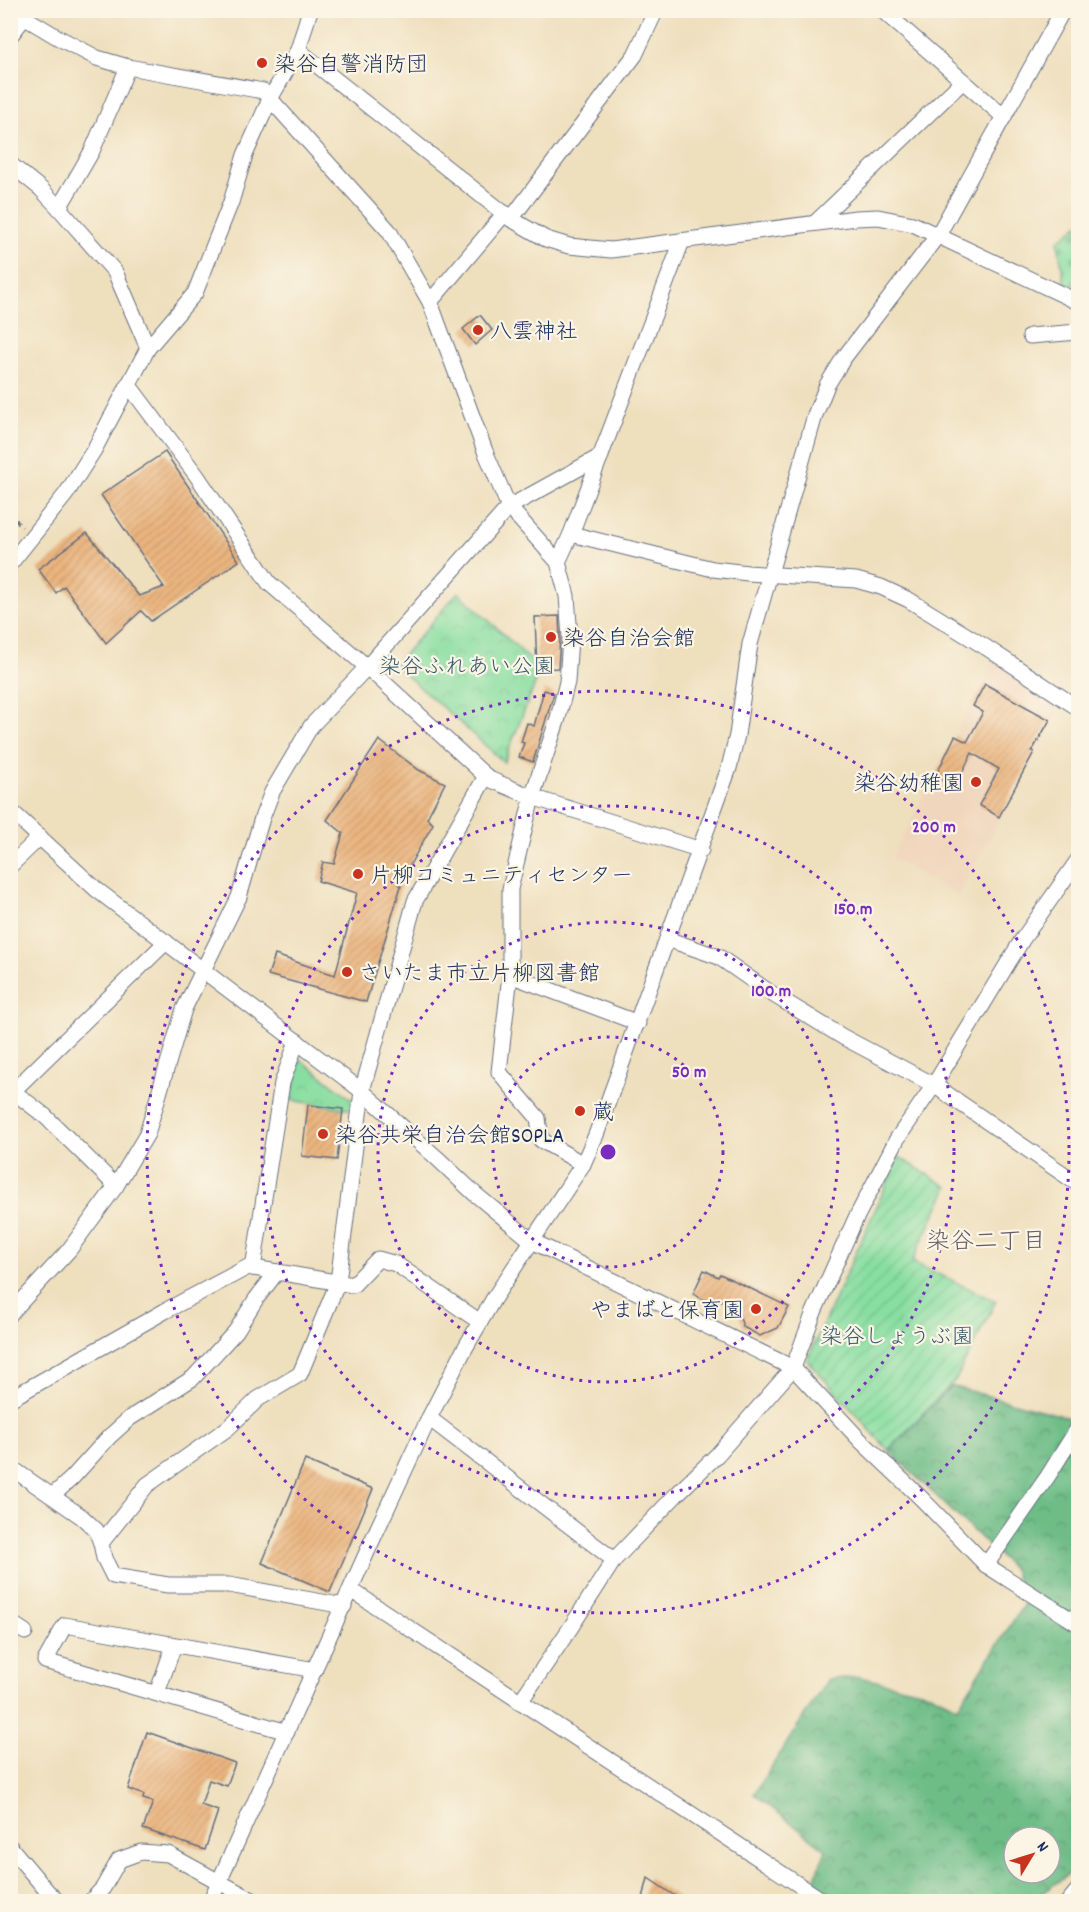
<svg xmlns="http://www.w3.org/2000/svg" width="1089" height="1912" font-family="Dekko,'Klee One',sans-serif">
	<defs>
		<pattern id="forest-crowns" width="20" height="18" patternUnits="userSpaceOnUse" patternTransform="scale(1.5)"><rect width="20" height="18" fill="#6ebd87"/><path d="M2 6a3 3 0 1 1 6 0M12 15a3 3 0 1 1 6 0" fill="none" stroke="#5a9a72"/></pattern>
		<pattern id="cemetery-stones" width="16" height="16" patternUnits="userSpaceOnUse" patternTransform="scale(1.5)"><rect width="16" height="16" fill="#88dea1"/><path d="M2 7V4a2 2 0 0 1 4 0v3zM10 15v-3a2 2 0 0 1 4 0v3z" fill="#75bf8d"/></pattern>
		<pattern id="park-crowns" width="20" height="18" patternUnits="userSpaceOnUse" patternTransform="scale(1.5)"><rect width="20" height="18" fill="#88dea1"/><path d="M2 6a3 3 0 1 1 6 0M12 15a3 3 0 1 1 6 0" fill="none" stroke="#75bf8d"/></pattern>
		<pattern id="garden-furrows" width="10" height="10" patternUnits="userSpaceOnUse" patternTransform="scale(1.5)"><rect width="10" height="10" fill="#88dea1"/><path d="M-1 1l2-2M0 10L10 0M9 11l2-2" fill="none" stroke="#75bf8d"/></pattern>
		<pattern id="building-hatch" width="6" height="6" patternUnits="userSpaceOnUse" patternTransform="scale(1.5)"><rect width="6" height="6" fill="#ebb57f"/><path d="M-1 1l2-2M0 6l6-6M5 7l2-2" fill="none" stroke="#c99c70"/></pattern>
	</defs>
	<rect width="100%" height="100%" fill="#fcf5e5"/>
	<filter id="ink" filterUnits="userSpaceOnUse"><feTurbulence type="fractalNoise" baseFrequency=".0167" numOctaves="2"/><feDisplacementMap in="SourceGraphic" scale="12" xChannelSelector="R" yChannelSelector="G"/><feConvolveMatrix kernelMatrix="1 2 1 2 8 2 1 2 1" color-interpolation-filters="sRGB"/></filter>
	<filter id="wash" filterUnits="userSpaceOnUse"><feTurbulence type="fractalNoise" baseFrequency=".008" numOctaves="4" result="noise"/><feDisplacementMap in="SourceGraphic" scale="24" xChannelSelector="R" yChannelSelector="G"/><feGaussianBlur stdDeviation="1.35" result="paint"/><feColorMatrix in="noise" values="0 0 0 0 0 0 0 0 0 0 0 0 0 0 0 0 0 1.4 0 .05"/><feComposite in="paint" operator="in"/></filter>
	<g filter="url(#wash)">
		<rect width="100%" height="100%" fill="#eedfbd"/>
		<path fill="#f0d6bc" d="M 993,662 L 1062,706 L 958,896 L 892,858 Z"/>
		<path fill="url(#forest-crowns)" stroke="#447672" stroke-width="1.5" fill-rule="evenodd" d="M 951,1386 L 1078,1420 L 1078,1867 L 1031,1901 L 843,1901 L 813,1883 L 826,1850 L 754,1794 L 828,1679 L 859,1677 L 930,1693 L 958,1707 L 1026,1601 L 1013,1569 L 889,1451 ZM 1014,1837 L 1050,1837 L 1050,1873 L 1014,1873 Z"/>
		<path fill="url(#cemetery-stones)" stroke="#528680" stroke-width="1.5" d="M 1078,225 L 1078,289 L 1064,282 L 1058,241 Z"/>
		<g fill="url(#park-crowns)" stroke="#528680" stroke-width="1.5">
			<path d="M 458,592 L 533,662 L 535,684 L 504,762 L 395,665 Z"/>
			<path d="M 300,1059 L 354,1101 L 353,1110 L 291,1100 Z"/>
		</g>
		<path fill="url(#garden-furrows)" stroke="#528680" stroke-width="1.5" d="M 899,1157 L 948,1187 L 912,1262 L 996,1301 L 956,1379 L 888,1450 L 807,1360 Z"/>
		<g id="blocks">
			<g fill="url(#building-hatch)">
				<path d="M 480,315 L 492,330 L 475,345 L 463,329 Z"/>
				<path d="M 165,452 L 239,561 L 151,621 L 141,611 L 106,643 L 64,586 L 56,593 L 38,569 L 87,533 L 139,596 L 164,587 L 101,495 Z"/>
				<path d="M 559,616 L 560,638 L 558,668 L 537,669 L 535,617 Z"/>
				<path d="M 985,684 L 1050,720 L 1032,751 L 1034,752 L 999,817 L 979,805 L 999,769 L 972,753 L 955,787 L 935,777 L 955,736 L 967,742 L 983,712 L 973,706 Z"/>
				<path d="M 544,690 L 554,693 L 533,762 L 519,757 L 524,743 L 521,742 L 527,723 L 534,726 Z"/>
				<path d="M 379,740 L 419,770 L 445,783 L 427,818 L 433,824 L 399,884 L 401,886 L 366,1002 L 268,975 L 275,955 L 335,975 L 357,893 L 318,881 L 323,862 L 334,864 L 343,833 L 327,820 Z"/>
				<path d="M 308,1105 L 343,1109 L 337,1160 L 302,1156 Z"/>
				<path d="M 704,1270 L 718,1277 L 720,1274 L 789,1307 L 778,1328 L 760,1336 L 743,1327 L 737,1308 L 714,1297 L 710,1303 L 693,1294 Z"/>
				<path d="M 305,1460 L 373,1489 L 330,1592 L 262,1563 Z"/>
				<path d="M 147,1732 L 235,1763 L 227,1786 L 209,1780 L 201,1805 L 218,1811 L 205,1850 L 143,1829 L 153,1802 L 143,1799 L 144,1795 L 128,1789 Z"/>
				<path d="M 648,1878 L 684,1902 L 642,1902 Z"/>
			</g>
		</g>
	</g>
	<g filter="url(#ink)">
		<use href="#blocks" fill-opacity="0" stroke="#656d7f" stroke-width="1.5"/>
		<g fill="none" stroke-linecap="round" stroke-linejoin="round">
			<defs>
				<g id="minor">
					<path d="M 12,10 L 59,38 L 97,58 L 128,67 L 263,91 L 389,231 L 430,302 L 485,451 L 509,507 L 558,562 L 567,596 L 570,638 L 567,682 L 558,718 L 532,797 L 510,889 L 510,975 L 499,1072 L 538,1118 L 541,1140 L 583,1164"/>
					<path d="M 882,10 L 1004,117"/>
					<path d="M 10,36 L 24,18"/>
					<path d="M 298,50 L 511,219 L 546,239 L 569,246 L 611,250 L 856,218 L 878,217 L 913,224 L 1078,302"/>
					<path d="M 10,164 L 41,189 L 59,208 L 115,272 L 148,348"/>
					<path d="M 59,208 L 92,151 L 128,67"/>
					<path d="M 511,219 L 635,55 L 656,10"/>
					<path d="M 815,223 L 963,81"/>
					<path d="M 430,302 L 505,213"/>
					<path d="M 1030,336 L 1078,332"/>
					<path d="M 128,384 L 197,476 L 269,583 L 367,667 L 489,779 L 532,797 L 701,850"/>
					<path d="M 571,534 L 713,569 L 748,573 L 856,580 L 881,587 L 909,600 L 987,648 L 1078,708"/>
					<path d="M 558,562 L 571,534 L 682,241"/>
					<path d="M 10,564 L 66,494 L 94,450 L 148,348 L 195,293 L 231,202 L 245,155 L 270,99 L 298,50 L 310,10"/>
					<path d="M 10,810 L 97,890 L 362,1091 L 437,1158 L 475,1194 L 532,1241 L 793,1368 L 860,1440 L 921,1498 L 986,1565 L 1078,1624"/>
					<path d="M 10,866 L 40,837"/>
					<path d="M 667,939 L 719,957 L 769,992 L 843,1037 L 934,1085 L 1078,1184"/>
					<path d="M 510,975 L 638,1023"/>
					<path d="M 10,1089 L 45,1116 L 116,1186"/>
					<path d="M 13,1091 L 166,942"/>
					<path d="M 253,1268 L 282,1083 L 297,1041"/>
					<path d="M 10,1314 L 69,1250 L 116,1186 L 147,1134 L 184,1009 L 239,897 L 262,818 L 272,792 L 311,726 L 367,667 L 509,507 L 601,456"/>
					<path d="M 10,1399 L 165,1311 L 248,1267 L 353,1285 L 378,1259 L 396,1264 L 480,1322"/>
					<path d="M 429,1418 L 614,1560"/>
					<path d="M 10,1467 L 82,1517 L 96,1530 L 101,1543 L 104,1558 L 113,1576 L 168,1585 L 229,1585 L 344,1606"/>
					<path d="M 52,1496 L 72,1478 L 109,1437 L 130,1418 L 193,1378 L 236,1331 L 256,1299 L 277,1272"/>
					<path d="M 101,1543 L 147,1485 L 228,1428 L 258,1399 L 300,1374 L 338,1282 L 362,1091 L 415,901 L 486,776"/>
					<path d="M 986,1565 L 1048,1476 L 1078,1428"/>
					<path d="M 351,1590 L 825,1902"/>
					<path d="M 10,1622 L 25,1632"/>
					<path d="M 157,1693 L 174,1645"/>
					<path d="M 520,1702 L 571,1627 L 614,1560 L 676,1495 L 717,1455 L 793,1368 L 814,1312 L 855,1220 L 897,1139 L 934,1085 L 1022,940 L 1078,860"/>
					<path d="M 287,1732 L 45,1661 L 65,1625 L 315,1670"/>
					<path d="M 10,1847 L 47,1891 L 58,1902"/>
					<path d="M 90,1902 L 103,1888 L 119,1860 L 141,1852 L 168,1854 L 256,1902"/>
					<path d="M 210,1902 L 376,1532 L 429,1418 L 464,1350 L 494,1298 L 583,1164 L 596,1135 L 729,768 L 737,735 L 750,644 L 815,415 L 827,385 L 843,359 L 938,235 L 1063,10"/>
					<path d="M 1068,1902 L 1078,1890"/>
				</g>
			</defs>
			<use href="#minor" stroke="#656d7f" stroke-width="17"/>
			<path stroke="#656d7f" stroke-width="3" stroke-dasharray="4.5 4.5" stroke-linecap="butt" d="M 10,513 L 22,527"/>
			<use href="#minor" stroke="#fff" stroke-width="15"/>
		</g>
	</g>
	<g fill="none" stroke="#7b2cbf" stroke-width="3" stroke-dasharray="3 6">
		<circle cx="608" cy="1152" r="115"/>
		<circle cx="608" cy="1152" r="230"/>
		<circle cx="608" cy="1152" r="346"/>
		<circle cx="608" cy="1152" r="461"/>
	</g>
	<g fill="#c8321e" stroke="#fcf5e5" stroke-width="2">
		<circle cx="262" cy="63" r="6"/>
		<circle cx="478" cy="330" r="6"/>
		<circle cx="551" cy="637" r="6"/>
		<circle cx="976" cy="782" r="6"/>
		<circle cx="358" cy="874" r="6"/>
		<circle cx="347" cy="972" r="6"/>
		<circle cx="580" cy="1111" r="6"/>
		<circle cx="323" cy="1134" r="6"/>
		<circle cx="756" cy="1309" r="6"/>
	</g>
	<g text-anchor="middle" stroke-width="4.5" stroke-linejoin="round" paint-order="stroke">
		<g font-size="22" fill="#1b2f5e" stroke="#fcf5e5" text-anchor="start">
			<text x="274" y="71">染谷自警消防団</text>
			<text x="490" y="338">八雲神社</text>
			<text x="563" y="645">染谷自治会館</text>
			<text x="964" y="790" text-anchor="end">染谷幼稚園</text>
			<text x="370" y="882">片柳コミュニティセンター</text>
			<text x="359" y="980">さいたま市立片柳図書館</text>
			<text x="592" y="1119">蔵</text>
			<text x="335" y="1142">染谷共栄自治会館SOPLA</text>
			<text x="744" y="1317" text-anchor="end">やまばと保育園</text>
		</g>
		<g font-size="22" fill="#365b6f" stroke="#fcf5e5">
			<text x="467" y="673">染谷ふれあい公園</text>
			<text x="897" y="1343">染谷しょうぶ園</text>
		</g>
		<g font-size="24" fill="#645e6a" stroke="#fcf5e5">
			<text x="986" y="1248">染谷二丁目</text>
		</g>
	</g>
	<circle cx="608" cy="1152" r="9" fill="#7b2cbf" stroke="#fcf5e5" stroke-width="3"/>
	<g font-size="18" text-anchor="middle" font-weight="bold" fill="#7b2cbf" stroke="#fcf5e5" stroke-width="4.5" stroke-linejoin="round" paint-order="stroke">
		<text x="934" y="832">200 m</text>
		<text x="853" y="914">150 m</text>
		<text x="771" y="996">100 m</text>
		<text x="689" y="1077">50 m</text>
	</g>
	<rect width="1089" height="1912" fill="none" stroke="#fcf5e5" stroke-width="36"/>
	<g transform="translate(1032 1855) rotate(52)"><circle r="28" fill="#fcf5e5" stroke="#a2a6af" stroke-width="1.5"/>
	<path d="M0-4.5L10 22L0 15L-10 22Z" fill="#c8321e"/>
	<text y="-9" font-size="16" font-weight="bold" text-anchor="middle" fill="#1b2f5e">N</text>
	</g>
</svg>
